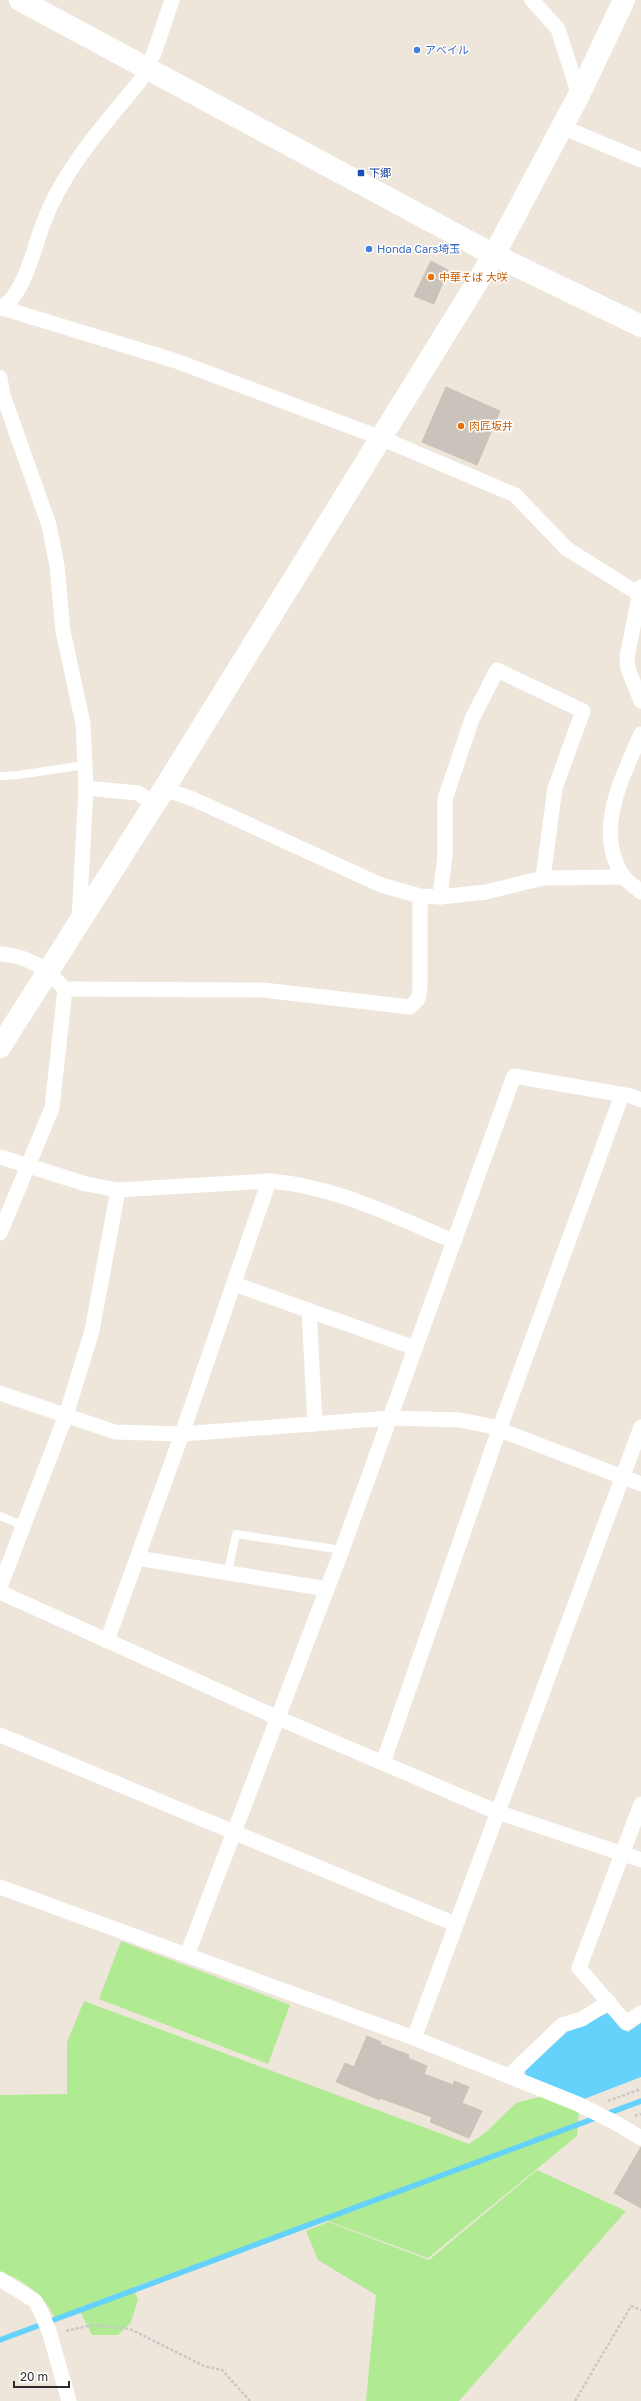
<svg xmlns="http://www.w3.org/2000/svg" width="641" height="2401" font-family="'Golos Text','Noto Sans JP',sans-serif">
	<rect width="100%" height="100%" fill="#eee6db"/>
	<g fill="#b0ea92">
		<path d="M 121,1941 L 290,2005 L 268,2064 L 99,1999 Z"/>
		<path d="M 84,2001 L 469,2144 L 485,2133 L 516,2103 L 543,2096 L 579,2111 L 577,2136 L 428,2258 L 322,2219 L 133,2287 L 138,2300 L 131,2322 L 118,2335 L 92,2335 L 79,2309 L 54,2317 C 46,2296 21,2278 0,2272 L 0,2095 L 67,2094 L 67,2042 Z"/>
		<path d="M 537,2170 L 626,2211 L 459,2401 L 366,2401 L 376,2295 L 318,2260 L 306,2231 L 328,2222 L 429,2260 Z"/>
	</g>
	<path fill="#64d2fa" d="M 608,2013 L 612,2014 L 628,2032 L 641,2023 L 641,2077 L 584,2099 L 526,2076 L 525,2071 L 569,2030 Z"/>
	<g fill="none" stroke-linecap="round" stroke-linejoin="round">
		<path stroke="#64d2fa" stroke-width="5.5" d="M 0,2340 L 641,2101"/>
	</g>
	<g fill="#c9c3bb" stroke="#cac2b5">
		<path d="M 431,261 L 448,270 L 434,304 L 414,296 Z"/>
		<path d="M 446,387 L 500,411 L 477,465 L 422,442 Z"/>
		<path d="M 367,2036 L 381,2042 L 380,2044 L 409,2055 L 408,2058 L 427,2066 L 424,2074 L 453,2085 L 454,2081 L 469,2087 L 462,2103 L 482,2111 L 469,2138 L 430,2122 L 432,2117 L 380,2098 L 380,2100 L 336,2082 L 345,2063 L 354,2067 Z"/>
		<path d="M 641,2147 L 641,2208 L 614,2193 Z"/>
	</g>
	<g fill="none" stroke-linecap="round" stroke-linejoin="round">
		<g stroke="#c8c8c8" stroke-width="2.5" stroke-dasharray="3 2" stroke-linecap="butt">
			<path d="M 608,2101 L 641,2089"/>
			<path d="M 635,2116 L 641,2114"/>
			<path d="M 66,2331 L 92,2325 L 130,2329 L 204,2366 L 222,2370 L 250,2401"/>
			<path d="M 575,2401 L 631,2306 L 641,2310"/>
		</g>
		<g stroke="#fff" stroke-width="8">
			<path d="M 0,776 L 18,775 L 85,765"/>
			<path d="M 0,1516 L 24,1526"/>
			<path d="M 228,1572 L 236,1534 L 342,1550"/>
		</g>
		<g stroke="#fff" stroke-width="15">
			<path d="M 532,0 L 558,29 L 579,95"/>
			<path d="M 562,127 L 641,160"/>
			<path d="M 0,308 C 23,299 35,245 43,224 C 63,169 104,125 140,81 L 154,53 L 172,0"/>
			<path d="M 2,308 L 176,361 L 381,438 L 515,495 L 567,549 L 639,594"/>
			<path d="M 0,378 L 3,395 L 49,525 L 57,566 L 63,631 L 83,724 L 86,788 L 79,920"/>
			<path d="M 641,587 L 627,657 L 628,669 L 641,701"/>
			<path d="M 641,734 C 623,777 593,830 623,876 C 628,882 635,887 641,892"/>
			<path d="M 86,788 L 138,793 L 154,804"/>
			<path d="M 164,789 L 193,799 L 381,885 L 420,896 L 440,897 L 486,892 L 543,878 L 624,877"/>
			<path d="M 440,897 L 445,855 L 445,799 L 472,719 L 497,670 L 583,711 L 555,788 L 543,878"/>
			<path d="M 0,954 C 30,956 45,968 65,989 L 52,1108 L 0,1233"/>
			<path d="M 65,989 L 263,990 L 410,1007 L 418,999 L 420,988 L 420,896"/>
			<path d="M 0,1157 L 86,1184 L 118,1190 L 269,1181 C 335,1186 393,1216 453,1241"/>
			<path d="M 234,1284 L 415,1348"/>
			<path d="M 309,1310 L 315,1424"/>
			<path d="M 0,1393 L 115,1432 L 182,1434 L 390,1418 L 460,1420 L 490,1426 L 641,1484"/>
			<path d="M 137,1558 L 327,1589"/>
			<path d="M 0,1587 L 66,1415 L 92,1331 L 118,1190"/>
			<path d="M 0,1592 L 278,1718 L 497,1812 L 641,1860"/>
			<path d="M 107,1641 L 182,1434 L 269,1181"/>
			<path d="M 0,1735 L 455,1924"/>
			<path d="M 383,1763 L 499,1430 L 622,1095"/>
			<path d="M 641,1804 L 579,1968 L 626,2023 L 641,2013"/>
			<path d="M 0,1887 L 414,2038 L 578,2104 L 616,2123 L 641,2138"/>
			<path d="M 187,1955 L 342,1550 L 514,1076 L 631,1096 L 641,1100"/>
			<path d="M 414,2038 L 641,1427"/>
			<path d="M 509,2076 L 562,2025 L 582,2019 L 609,2002"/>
			<path d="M 0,2279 L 35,2301 L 40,2310 L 49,2331 L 69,2401"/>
		</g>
		<g stroke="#fff" stroke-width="22">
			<path d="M 20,0 L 494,255 L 641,326"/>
			<path d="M 0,1047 L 164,789 L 494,255 L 579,95 L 624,0"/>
		</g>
	</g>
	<g fill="#3f7fe0" stroke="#fff" stroke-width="1.5">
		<circle cx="417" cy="50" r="4"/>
		<circle cx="369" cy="249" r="4"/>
	</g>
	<rect fill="#1a4fb4" stroke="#fff" stroke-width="1.5" x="357" y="169" width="8" height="8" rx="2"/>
	<g fill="#e8710a" stroke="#fff" stroke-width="1.5">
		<circle cx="431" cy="277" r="4"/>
		<circle cx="461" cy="426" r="4"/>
	</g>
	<g text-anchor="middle" stroke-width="3" stroke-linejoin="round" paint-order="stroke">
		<g font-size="11" fill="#366cbe" stroke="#fff" text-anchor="start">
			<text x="425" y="54">アベイル</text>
			<text x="377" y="253">Honda Cars埼玉</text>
		</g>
		<g font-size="11" fill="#164399" stroke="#fff" text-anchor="start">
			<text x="369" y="177">下郷</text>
		</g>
		<g font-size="11" fill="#c56008" stroke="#fff" text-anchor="start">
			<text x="439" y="281">中華そば 大咲</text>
			<text x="469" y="430">肉匠坂井</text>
		</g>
	</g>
	<path d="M14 2381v6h55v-6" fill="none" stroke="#2b2b2b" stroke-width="2"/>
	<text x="20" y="2381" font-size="12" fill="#2b2b2b" stroke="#ffffff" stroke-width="3" paint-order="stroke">20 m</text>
</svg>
